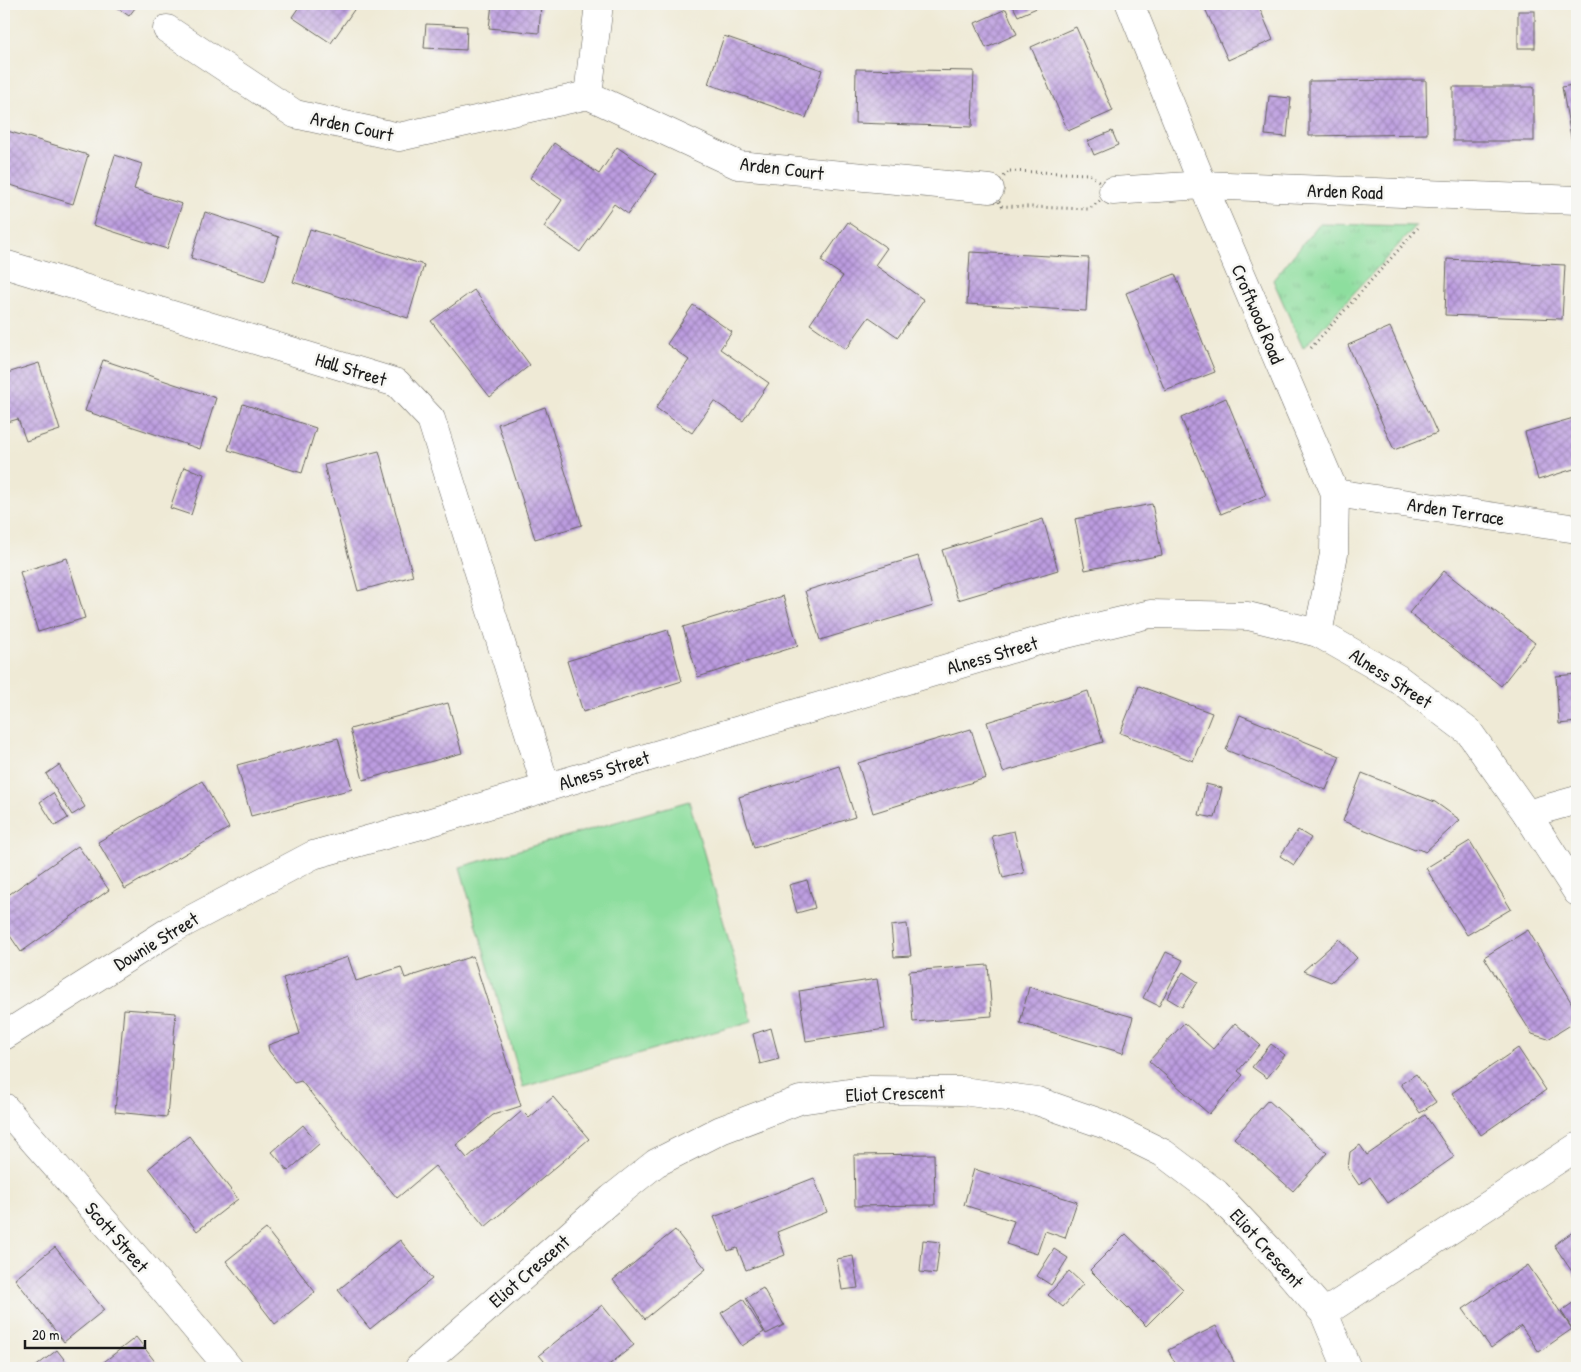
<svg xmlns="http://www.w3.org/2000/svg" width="1581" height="1372" font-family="'Patrick Hand',sans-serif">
	<defs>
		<pattern id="grass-tufts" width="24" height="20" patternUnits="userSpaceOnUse" patternTransform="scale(1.25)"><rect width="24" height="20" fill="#8dde9e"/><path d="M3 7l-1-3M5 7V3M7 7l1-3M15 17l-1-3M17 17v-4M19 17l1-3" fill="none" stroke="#79be88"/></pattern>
		<pattern id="building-cross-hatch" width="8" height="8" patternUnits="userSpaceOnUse" patternTransform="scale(1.25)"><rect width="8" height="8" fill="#bc9ce0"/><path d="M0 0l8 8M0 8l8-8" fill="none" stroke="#987eb5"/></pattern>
	</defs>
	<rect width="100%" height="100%" fill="#f6f6f2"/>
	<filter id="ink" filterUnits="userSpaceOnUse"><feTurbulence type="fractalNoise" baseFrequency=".02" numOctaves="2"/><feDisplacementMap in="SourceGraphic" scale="10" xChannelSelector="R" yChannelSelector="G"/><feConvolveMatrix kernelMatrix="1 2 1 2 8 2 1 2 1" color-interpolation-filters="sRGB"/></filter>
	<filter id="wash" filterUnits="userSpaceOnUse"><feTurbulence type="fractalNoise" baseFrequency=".0096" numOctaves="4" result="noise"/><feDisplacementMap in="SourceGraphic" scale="20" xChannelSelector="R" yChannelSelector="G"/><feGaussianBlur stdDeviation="1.12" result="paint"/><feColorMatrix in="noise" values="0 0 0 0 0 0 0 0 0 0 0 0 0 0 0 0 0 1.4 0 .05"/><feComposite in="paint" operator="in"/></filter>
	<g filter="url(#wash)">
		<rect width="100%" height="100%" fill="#efead6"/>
		<path fill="url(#grass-tufts)" stroke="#547d5d" d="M 1319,224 L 1416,226 L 1303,348 L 1273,280 Z"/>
		<path fill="#8dde9e" stroke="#547d5d" d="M 689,801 L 752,1021 L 523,1087 L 460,867 Z"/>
		<g id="blocks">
			<g fill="url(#building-cross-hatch)">
				<path d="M 112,4 L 138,4 L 129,16 Z"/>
				<path d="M 301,4 L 358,4 L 331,43 L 292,17 Z"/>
				<path d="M 492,4 L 541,4 L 539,33 L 489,28 Z"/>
				<path d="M 1012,4 L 1046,4 L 1018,16 Z"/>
				<path d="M 1203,4 L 1258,4 L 1273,40 L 1228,60 Z"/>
				<path d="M 1006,9 L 1017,34 L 986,48 L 975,23 Z"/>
				<rect x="1518" y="11" width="17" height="37"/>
				<path d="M 426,24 L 467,26 L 466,50 L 424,48 Z"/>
				<path d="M 1076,27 L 1113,111 L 1068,131 L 1031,47 Z"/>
				<path d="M 724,36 L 822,70 L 806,118 L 708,84 Z"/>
				<path d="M 856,69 L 974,71 L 972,127 L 855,123 Z"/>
				<path d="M 1426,80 L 1427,134 L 1309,136 L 1309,81 Z"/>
				<path d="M 1577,84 L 1577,141 L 1572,142 L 1562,87 Z"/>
				<rect x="1453" y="87" width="81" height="54"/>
				<path d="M 1269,96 L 1291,98 L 1287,137 L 1265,135 Z"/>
				<path d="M 4,130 L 88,155 L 73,204 L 4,183 Z"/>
				<path d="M 1112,131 L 1118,145 L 1094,155 L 1088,141 Z"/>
				<path d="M 554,143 L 599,174 L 617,147 L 656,174 L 628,214 L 614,204 L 580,252 L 544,227 L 562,200 L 530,178 Z"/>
				<path d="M 115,155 L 142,164 L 134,189 L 182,204 L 167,249 L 93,225 Z"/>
				<path d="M 205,212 L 279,237 L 265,281 L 191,258 Z"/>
				<path d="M 848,222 L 887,248 L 875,265 L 924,300 L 898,337 L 869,317 L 846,349 L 810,324 L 843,276 L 821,261 Z"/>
				<path d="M 310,229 L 424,265 L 408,318 L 293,282 Z"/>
				<path d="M 970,252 L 1089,258 L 1086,311 L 967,304 Z"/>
				<path d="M 1447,259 L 1565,265 L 1562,319 L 1445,315 Z"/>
				<path d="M 1175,274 L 1215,372 L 1165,391 L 1126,293 Z"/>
				<path d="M 474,290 L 530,365 L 490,397 L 431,321 Z"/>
				<path d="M 693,305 L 732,332 L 720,349 L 769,383 L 743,421 L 714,401 L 692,433 L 656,408 L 689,360 L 667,344 Z"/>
				<path d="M 1390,327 L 1437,433 L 1394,450 L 1348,345 Z"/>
				<path d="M 103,360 L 216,398 L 200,449 L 85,411 Z"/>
				<path d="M 39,363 L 60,430 L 26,441 L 18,419 L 4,423 L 4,374 Z"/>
				<path d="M 1226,398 L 1266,495 L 1221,514 L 1181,418 Z"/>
				<path d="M 243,404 L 316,428 L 302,473 L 228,450 Z"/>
				<path d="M 545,407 L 582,525 L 535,539 L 498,424 Z"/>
				<path d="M 1577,417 L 1577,468 L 1538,480 L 1525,432 Z"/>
				<path d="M 379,451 L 413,576 L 358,591 L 324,465 Z"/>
				<path d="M 184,467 L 204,474 L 191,515 L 170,508 Z"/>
				<path d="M 1152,504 L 1162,555 L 1085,570 L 1075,519 Z"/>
				<path d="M 1043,519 L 1058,570 L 958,600 L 942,550 Z"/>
				<path d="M 918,556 L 933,606 L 820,640 L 805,591 Z"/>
				<path d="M 67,558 L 85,618 L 38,632 L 20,572 Z"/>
				<path d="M 1444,571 L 1535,643 L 1501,686 L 1409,613 Z"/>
				<path d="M 783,596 L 798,646 L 698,677 L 683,627 Z"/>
				<path d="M 668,630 L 682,681 L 583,712 L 567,661 Z"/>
				<path d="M 1577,674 L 1577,722 L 1559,724 L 1556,676 Z"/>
				<path d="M 1139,686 L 1212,713 L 1193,761 L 1120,733 Z"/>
				<path d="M 1088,691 L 1103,742 L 1003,772 L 987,722 Z"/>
				<path d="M 448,703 L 462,753 L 363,780 L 350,729 Z"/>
				<path d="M 1240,715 L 1340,756 L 1326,790 L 1226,750 Z"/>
				<path d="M 971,729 L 986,778 L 873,813 L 858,763 Z"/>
				<path d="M 338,738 L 352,789 L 251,816 L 237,765 Z"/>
				<path d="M 59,765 L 85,807 L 72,815 L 46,774 Z"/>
				<path d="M 839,766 L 855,817 L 754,848 L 739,797 Z"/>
				<path d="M 1362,773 L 1435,802 L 1460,820 L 1425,852 L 1418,848 L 1415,850 L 1343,821 Z"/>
				<path d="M 202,781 L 229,828 L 125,889 L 98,842 Z"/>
				<path d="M 1206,784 L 1222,788 L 1215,818 L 1199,815 Z"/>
				<path d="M 53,793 L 68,818 L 55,826 L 40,802 Z"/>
				<path d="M 1298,830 L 1311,838 L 1294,865 L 1280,856 Z"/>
				<path d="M 1014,831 L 1024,873 L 1003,878 L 992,836 Z"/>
				<path d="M 1470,841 L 1511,909 L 1467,935 L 1426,868 Z"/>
				<path d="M 78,846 L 109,890 L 21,952 L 4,927 L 4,898 Z"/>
				<path d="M 807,880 L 815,908 L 797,913 L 789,885 Z"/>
				<path d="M 907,924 L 911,956 L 894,957 L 891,926 Z"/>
				<path d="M 1528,930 L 1577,1012 L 1577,1021 L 1548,1039 L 1532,1034 L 1484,957 Z"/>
				<path d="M 1339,939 L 1357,958 L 1331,982 L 1303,971 Z"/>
				<path d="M 1166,952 L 1183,960 L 1159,1006 L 1143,998 Z"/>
				<path d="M 473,956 L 521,1106 L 493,1115 L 456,1145 L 467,1158 L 522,1111 L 529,1118 L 553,1097 L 589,1139 L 485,1227 L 435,1166 L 397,1198 L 301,1081 L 294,1083 L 269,1051 L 268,1045 L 300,1034 L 283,978 L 348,957 L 356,981 L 401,967 L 405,978 Z"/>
				<path d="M 988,965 L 992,1016 L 913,1022 L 909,971 Z"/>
				<path d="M 1183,972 L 1198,982 L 1182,1007 L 1167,998 Z"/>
				<path d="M 877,979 L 885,1029 L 806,1041 L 799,991 Z"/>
				<path d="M 1029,987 L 1133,1017 L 1123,1053 L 1020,1023 Z"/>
				<path d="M 124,1009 L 176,1013 L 167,1117 L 115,1112 Z"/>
				<path d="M 1184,1023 L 1213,1049 L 1235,1023 L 1260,1045 L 1238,1071 L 1243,1075 L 1209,1114 L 1149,1061 Z"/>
				<path d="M 771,1028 L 779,1059 L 760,1064 L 753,1034 Z"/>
				<path d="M 1271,1044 L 1285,1055 L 1267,1078 L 1252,1067 Z"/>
				<path d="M 1518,1048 L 1546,1090 L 1481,1135 L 1452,1093 Z"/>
				<path d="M 1416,1074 L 1436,1102 L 1420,1113 L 1401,1084 Z"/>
				<path d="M 1268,1100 L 1327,1153 L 1293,1191 L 1234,1138 Z"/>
				<path d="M 1425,1115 L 1454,1157 L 1388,1203 L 1370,1177 L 1359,1185 L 1348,1169 L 1350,1152 L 1360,1145 L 1367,1155 Z"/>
				<path d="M 303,1125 L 319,1144 L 288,1171 L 272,1152 Z"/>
				<path d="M 189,1136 L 238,1199 L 197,1231 L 149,1168 Z"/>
				<path d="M 934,1154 L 935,1205 L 855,1206 L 854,1155 Z"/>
				<path d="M 974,1169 L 1077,1202 L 1065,1238 L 1045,1231 L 1037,1254 L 1006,1244 L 1014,1221 L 964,1205 Z"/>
				<path d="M 814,1178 L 827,1212 L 777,1232 L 785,1255 L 746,1270 L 737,1248 L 728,1251 L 714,1217 Z"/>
				<path d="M 266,1229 L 315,1292 L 275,1324 L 226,1261 Z"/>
				<path d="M 1577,1229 L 1577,1279 L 1554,1245 Z"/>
				<path d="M 675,1230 L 706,1269 L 645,1319 L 613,1280 Z"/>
				<path d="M 1126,1234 L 1183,1289 L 1146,1326 L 1090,1270 Z"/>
				<path d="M 400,1240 L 432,1279 L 370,1329 L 338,1290 Z"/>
				<path d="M 923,1240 L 940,1242 L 936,1274 L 920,1272 Z"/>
				<path d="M 55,1247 L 104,1310 L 64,1342 L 15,1279 Z"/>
				<path d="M 1054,1249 L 1068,1258 L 1051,1285 L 1037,1276 Z"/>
				<path d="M 853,1256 L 858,1288 L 842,1290 L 837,1259 Z"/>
				<path d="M 1528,1265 L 1572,1329 L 1539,1352 L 1521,1326 L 1491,1348 L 1463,1309 Z"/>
				<path d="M 1069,1271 L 1083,1284 L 1063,1307 L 1048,1295 Z"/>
				<path d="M 763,1288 L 784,1325 L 766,1334 L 746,1298 Z"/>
				<path d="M 743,1299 L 764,1332 L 742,1346 L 721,1313 Z"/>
				<path d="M 1574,1302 L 1577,1306 L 1577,1336 L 1561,1311 Z"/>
				<path d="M 602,1305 L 634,1345 L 605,1368 L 550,1368 L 539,1355 Z"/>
				<path d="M 1216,1326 L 1237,1368 L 1178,1368 L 1168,1350 Z"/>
				<path d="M 136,1337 L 160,1368 L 96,1368 Z"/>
				<path d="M 57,1350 L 67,1363 L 61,1368 L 34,1368 Z"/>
			</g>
		</g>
	</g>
	<g filter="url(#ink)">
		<use href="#blocks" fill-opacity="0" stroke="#66645d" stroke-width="1"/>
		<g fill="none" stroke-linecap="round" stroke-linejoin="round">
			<defs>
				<g id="street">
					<path d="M 1130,4 L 1203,185 L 1335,493 L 1334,554 L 1318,633"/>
					<path d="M 167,29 L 295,114 L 399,137 L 588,95 L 738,165 L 990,189"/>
					<path d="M 588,95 L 599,4"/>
					<path d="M 1113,191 L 1203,185 L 1577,200"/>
					<path d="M 4,264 L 397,383 L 431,419 L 546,787"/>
					<path d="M 1335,493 L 1577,529"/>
					<path d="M 1527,814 L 1577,800"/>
					<path d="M 4,1036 L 171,930 L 313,855 L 421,825 L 1038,641 L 1150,614 L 1248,616 L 1318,633 L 1397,678 L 1469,732 L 1527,814 L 1577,892"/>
					<path d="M 4,1107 L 146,1269 L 229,1368"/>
					<path d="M 1324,1313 L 1577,1147"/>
					<path d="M 419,1368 L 612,1198 L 656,1163 L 721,1130 L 800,1100 L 869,1090 L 962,1091 L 1037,1101 L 1106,1125 L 1163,1153 L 1216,1193 L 1267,1247 L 1324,1313 L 1347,1368"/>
				</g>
			</defs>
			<use href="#street" stroke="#66645d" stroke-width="29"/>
			<g stroke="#66645d" stroke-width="3" stroke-dasharray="1 4" stroke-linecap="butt">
				<path d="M 1010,171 L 1089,174 L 1113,191 L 1089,209 L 1002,206 L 990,189 Z"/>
				<path d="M 1311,348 L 1418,228"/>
			</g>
			<use href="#street" stroke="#fff" stroke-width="28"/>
		</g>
	</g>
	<g text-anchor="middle" stroke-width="5" stroke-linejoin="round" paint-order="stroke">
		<g font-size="19" fill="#1c1c1c" stroke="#f6f6f2">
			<text transform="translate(352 126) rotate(12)" y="7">Arden Court</text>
			<text transform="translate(782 168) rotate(7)" y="7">Arden Court</text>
			<text transform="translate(1345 191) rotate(2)" y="7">Arden Road</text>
			<text transform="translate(1258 314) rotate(67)" y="7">Croftwood Road</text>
			<text transform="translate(351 369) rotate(17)" y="7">Hall Street</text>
			<text transform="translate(1456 511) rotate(9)" y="7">Arden Terrace</text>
			<text transform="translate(992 655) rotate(-16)" y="7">Alness Street</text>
			<text transform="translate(1391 678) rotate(33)" y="7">Alness Street</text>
			<text transform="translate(604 770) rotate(-17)" y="7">Alness Street</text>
			<text transform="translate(156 941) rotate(-31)" y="7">Downie Street</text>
			<text transform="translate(895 1093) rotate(-2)" y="7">Eliot Crescent</text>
			<text transform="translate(117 1237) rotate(49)" y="7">Scott Street</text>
			<text transform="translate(1267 1248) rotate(48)" y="7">Eliot Crescent</text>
			<text transform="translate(529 1271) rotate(-41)" y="7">Eliot Crescent</text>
		</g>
	</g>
	<rect width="1581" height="1372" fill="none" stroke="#f6f6f2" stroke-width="20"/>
	<path d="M25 1340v8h120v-8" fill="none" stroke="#1c1c1c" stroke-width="2.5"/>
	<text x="32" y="1340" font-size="15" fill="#1c1c1c" stroke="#f6f6f2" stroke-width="4" paint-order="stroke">20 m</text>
</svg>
